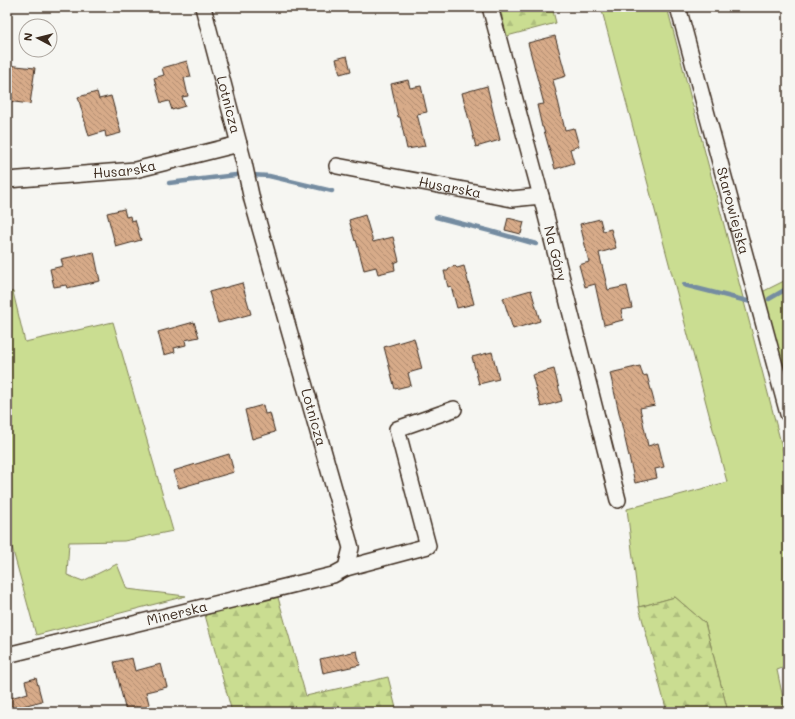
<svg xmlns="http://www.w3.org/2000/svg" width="795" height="719" font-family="Mali,sans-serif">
	<defs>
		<pattern id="forest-firs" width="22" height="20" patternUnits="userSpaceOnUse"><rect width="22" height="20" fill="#cadd91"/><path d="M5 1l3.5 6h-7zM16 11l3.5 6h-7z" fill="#aebe7d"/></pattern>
		<pattern id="building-back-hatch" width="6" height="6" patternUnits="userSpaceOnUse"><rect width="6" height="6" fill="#d7ab89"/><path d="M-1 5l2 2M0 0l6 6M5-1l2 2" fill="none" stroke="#b08b6f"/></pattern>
	</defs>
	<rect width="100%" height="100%" fill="#f6f6f2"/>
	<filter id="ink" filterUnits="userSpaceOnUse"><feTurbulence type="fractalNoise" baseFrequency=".025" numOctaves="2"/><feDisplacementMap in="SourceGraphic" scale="8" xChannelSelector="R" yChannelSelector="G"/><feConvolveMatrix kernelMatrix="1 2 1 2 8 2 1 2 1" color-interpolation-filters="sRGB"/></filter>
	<g filter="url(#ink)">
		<g fill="#cadd91" stroke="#828458">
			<path d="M 601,7 L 667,7 L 788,470 L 788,666 L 777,670 L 786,712 L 728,712 L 705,623 L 675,597 L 639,607 L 627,509 L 727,482 Z"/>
			<path d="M 788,279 L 788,385 L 762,292 Z"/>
			<path d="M 7,291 L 13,292 L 25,342 L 113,322 L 173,531 L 124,541 L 69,542 L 67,575 L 83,581 L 117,564 L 127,589 L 186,596 L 36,635 L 7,529 Z"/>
		</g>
		<g fill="url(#forest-firs)" stroke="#828458">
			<path d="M 499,7 L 552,7 L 556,23 L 507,36 Z"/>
			<path d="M 277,594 L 306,696 L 388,677 L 397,712 L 232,712 L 205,615 Z"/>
			<path d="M 675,597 L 705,623 L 728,712 L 667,712 L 639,607 Z"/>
		</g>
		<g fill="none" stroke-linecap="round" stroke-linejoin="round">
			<g stroke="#748ca1" stroke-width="4.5">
				<path d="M 251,175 L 269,176 L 332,191"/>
				<path d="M 169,183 L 236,175"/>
				<path d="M 436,217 L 490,231 L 536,244"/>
				<path d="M 684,285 L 751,302"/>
				<path d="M 769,299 L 788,288"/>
			</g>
		</g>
		<g fill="url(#building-back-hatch)" stroke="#3b2a1e">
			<path d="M 555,36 L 566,76 L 553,80 L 565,130 L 574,128 L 579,146 L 570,149 L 574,163 L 555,169 L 543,127 L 542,127 L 537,105 L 544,104 L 528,43 Z"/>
			<path d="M 347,56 L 351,71 L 340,74 L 336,59 Z"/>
			<path d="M 187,61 L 191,77 L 184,78 L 188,96 L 182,97 L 185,106 L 172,110 L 169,101 L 161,103 L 154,78 L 164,75 L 162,68 Z"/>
			<path d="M 7,65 L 35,68 L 30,104 L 7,101 Z"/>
			<path d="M 408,80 L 410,88 L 421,86 L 427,112 L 417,114 L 425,146 L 407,149 L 400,117 L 398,117 L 391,84 Z"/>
			<path d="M 487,86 L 500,140 L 476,147 L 462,93 Z"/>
			<path d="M 97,92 L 99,99 L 111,96 L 121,133 L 106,137 L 105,131 L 89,136 L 78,97 Z"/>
			<path d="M 124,209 L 126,217 L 130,216 L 131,221 L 135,220 L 141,240 L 116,247 L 107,213 Z"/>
			<path d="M 365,215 L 373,242 L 393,237 L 399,261 L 394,263 L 395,270 L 378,274 L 376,267 L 364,270 L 356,240 L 355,241 L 349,220 Z"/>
			<path d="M 508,218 L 524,222 L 521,234 L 505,230 Z"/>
			<path d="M 600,219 L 603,231 L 611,229 L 616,248 L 599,253 L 608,290 L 627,286 L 632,308 L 621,310 L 623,320 L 604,325 L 595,284 L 585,287 L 579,265 L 589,262 L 580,224 Z"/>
			<path d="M 94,252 L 100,281 L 67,288 L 66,285 L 54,287 L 50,269 L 63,266 L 61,259 Z"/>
			<path d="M 455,266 L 457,268 L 464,266 L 474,304 L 457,308 L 451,286 L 448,287 L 444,271 L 448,271 L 449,268 Z"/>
			<path d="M 242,283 L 251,314 L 218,323 L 209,292 Z"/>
			<path d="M 531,290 L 540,321 L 513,329 L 503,298 Z"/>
			<path d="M 194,322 L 199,337 L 185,340 L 186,345 L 174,348 L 175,352 L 164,355 L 158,332 Z"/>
			<path d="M 414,338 L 422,369 L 408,373 L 411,385 L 395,389 L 384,347 Z"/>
			<path d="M 492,352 L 499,379 L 479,384 L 472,357 Z"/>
			<path d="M 640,366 L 643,376 L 647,375 L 655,405 L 640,408 L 648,446 L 658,443 L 664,467 L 655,469 L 657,478 L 635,483 L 610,373 Z"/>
			<path d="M 554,369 L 562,401 L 541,407 L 532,375 Z"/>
			<path d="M 263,405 L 265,414 L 270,413 L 275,432 L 252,439 L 245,410 Z"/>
			<path d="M 229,454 L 234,472 L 179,488 L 173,471 Z"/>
			<path d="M 357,651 L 360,665 L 323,673 L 320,659 Z"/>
			<path d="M 132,658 L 135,671 L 161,664 L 167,687 L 146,692 L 150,708 L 134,712 L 126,712 L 114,662 Z"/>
			<path d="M 36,678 L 42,701 L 23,706 L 25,712 L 7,712 L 7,699 L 28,693 L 25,681 Z"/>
		</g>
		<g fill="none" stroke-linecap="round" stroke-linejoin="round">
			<defs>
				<g id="street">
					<path id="s1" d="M 203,7 L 244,163 L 252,200 L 351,548 L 346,568"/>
					<path id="s2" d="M 490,7 L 541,196 L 618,500"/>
					<path id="s3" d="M 678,7 L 788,414"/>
					<path id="s4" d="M 337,166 L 512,199 L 541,196"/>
					<path id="s5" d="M 7,180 L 135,170 L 239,144"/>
					<path id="s6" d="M 7,655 L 333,575 L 346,568 L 428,546 L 397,429 L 454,409"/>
				</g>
			</defs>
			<use href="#street" stroke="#3b2a1e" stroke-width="18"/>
			<use href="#street" stroke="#f6f6f2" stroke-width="15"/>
		</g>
	</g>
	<g text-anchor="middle" stroke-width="3" stroke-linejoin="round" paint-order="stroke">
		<g font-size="14" fill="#3b2a1e" stroke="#f6f6f2">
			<text dy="5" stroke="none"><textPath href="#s1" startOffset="101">Lotnicza</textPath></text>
			<text dy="5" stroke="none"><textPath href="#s5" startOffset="118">Husarska</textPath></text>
			<text dy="5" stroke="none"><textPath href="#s4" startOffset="115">Husarska</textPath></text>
			<text dy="5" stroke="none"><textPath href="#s3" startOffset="211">Starowiejska</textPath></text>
			<text dy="5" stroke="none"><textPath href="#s2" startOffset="255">Na Góry</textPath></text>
			<text dy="5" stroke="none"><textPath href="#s1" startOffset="425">Lotnicza</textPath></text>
			<text dy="5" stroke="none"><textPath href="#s6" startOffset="175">Minerska</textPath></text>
		</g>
	</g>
	<rect width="795" height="719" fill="none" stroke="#f6f6f2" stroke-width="24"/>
	<rect x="12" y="12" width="771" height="695" fill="none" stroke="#3b2a1e" stroke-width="1.5" filter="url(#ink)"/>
	<g transform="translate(38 38) rotate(277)"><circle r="19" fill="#f6f6f2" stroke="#aba49d"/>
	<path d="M0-3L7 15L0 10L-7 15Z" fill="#3b2a1e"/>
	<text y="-6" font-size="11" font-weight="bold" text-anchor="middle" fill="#3b2a1e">N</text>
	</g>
</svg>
